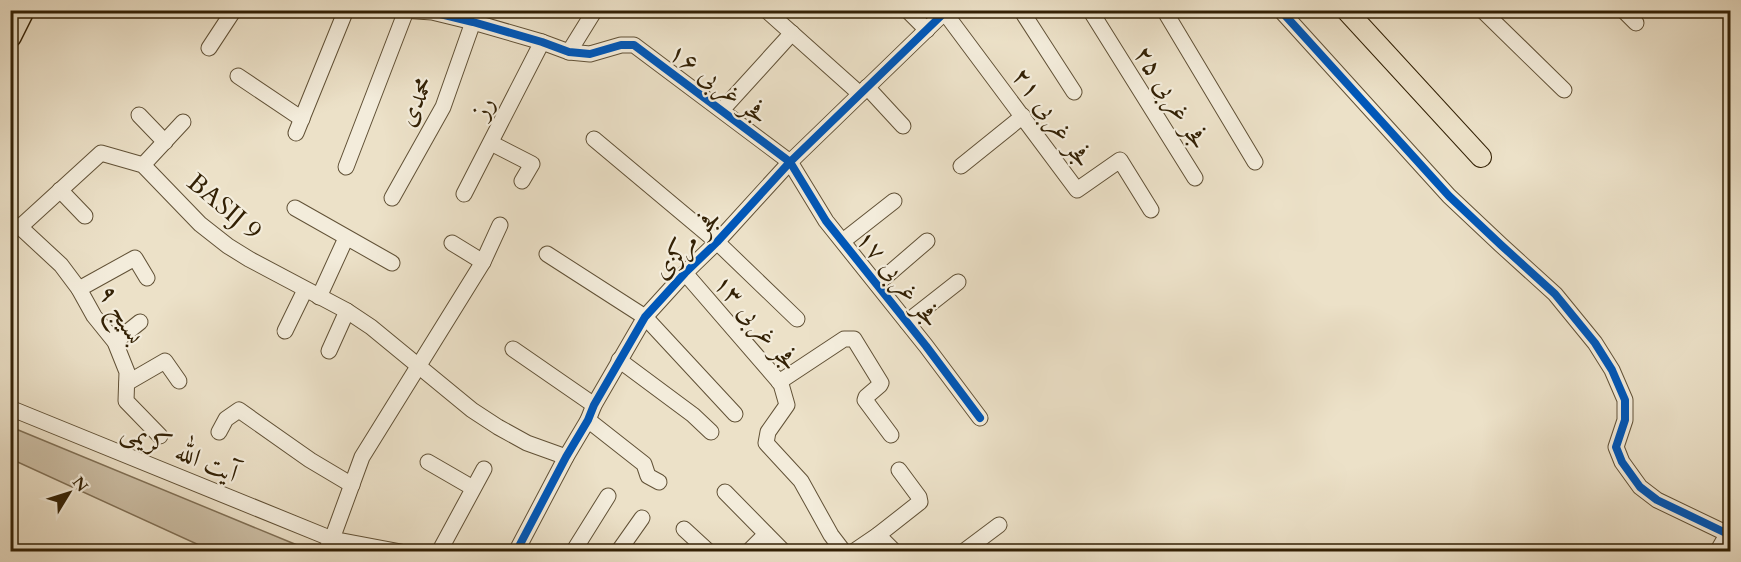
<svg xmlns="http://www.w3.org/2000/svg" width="1741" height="562" font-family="Cardo,Amiri,serif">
	<rect width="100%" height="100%" fill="#ece1c8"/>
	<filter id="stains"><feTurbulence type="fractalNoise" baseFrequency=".00333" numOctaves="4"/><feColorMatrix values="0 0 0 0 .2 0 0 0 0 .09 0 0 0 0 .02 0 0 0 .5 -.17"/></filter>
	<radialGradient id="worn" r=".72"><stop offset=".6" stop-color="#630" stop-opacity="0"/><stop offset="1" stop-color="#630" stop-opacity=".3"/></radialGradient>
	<path fill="#cdc0a7" stroke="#807056" stroke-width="1.5" d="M 11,427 L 297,545 L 294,551 L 212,551 L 11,459 Z"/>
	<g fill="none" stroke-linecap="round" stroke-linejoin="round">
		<defs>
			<g id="minor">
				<path d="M 402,10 L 432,12 L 473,22 L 542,42 L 569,52 L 590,54 L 621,45 L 634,45 L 790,162 L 826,221 L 926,346 L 980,418"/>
				<path d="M 766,10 L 860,94"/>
				<path d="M 907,10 L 927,30"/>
				<path d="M 1021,10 L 1074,92"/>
				<path d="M 1090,10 L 1195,178"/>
				<path d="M 1164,10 L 1255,162"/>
				<path d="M 1482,10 L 1564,90"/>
				<path d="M 1623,10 L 1636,23"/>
				<path d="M 945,13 L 1077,190 L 1120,160 L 1151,210"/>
				<path d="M 1283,13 L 1449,196 L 1501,245 L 1555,294 L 1595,343 L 1612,370 L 1625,400 L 1625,420 L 1616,447 L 1622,462 L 1640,487 L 1657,500 L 1730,535"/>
				<path d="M 209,48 L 234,10"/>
				<path d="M 569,52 L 595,10"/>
				<path d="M 238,76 L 302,119"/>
				<path d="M 867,87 L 903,126"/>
				<path d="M 722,110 L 792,33"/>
				<path d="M 139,115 L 165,142"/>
				<path d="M 296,133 L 346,10"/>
				<path d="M 594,139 L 717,242 L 797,319"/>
				<path d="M 491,143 L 532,164 L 522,181"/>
				<path d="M 143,165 L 183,122"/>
				<path d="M 961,166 L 1023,116"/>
				<path d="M 346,167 L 406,11"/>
				<path d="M 60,190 L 85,216"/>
				<path d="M 464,194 L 542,42"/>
				<path d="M 392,198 L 443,107 L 473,22"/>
				<path d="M 295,208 L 392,263"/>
				<path d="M 11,224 L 20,227 L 61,265 L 79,289 L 94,316 L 115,342 L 127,372 L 126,401 L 160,436"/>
				<path d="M 20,227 L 101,153 L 143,165 L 200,224 L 228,246 L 249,259 L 347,311 L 371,327 L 472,410 L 498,427 L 527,443 L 566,457"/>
				<path d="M 843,241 L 894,201"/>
				<path d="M 452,243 L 483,262"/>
				<path d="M 547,254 L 645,317 L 735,414"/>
				<path d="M 685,273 L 781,384 L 787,405 L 768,432 L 766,443 L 801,481 L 831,535 L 844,552"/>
				<path d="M 877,284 L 927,241"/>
				<path d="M 79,289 L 135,258 L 147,278"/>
				<path d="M 319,297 L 346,238"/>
				<path d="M 907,322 L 958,282"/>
				<path d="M 285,331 L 305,290"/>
				<path d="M 115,342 L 140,322"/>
				<path d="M 513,349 L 594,405"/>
				<path d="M 329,351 L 347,311"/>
				<path d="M 619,360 L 693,415 L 711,432"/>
				<path d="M 779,382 L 844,339 L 854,339 L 881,383 L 880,385 L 866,397 L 865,400 L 891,435"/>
				<path d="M 127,383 L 165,361 L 179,381"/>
				<path d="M 10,408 L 332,539 L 401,552"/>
				<path d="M 588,420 L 644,464 L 648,476 L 659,482"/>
				<path d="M 219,432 L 226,419 L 239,410 L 310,460 L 352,485"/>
				<path d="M 428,462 L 473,488"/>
				<path d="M 725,492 L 784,552"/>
				<path d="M 684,529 L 709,552"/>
				<path d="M 878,535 L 895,552"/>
				<path d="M 325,552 L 332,539 L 362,457 L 483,262 L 500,225"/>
				<path d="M 439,552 L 484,469"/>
				<path d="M 516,552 L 566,457 L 588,420 L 594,405 L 645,317 L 685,273 L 717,242 L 790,162 L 947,10"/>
				<path d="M 573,552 L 608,496"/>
				<path d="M 618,552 L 642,518"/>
				<path d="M 748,552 L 766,534"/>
				<path d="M 853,552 L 878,535 L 920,502 L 919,497 L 899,470"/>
				<path d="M 963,552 L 999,525"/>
				<path d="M 1717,552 L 1728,533"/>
			</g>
			<path id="major" d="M 1346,10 L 1481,157"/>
			<path id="highway" d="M 10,36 L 23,10"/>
		</defs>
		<use href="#minor" stroke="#615136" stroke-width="17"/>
		<use href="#major" stroke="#332105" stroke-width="22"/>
		<use href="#highway" stroke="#332105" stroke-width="25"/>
		<use href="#minor" stroke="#f3ecdb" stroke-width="15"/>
		<use href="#major" stroke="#ece1c8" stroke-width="20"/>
		<use href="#highway" stroke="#ece1c8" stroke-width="22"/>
		<defs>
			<g id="cycleway">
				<path d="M 402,10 L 432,12 L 473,22 L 542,42 L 569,52 L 590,54 L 621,45 L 634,45 L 790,162 L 826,221 L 926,346 L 980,418"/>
				<path d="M 1283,13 L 1449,196 L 1501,245 L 1555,294 L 1595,343 L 1612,370 L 1625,400 L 1625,420 L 1616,447 L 1622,462 L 1640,487 L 1657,500 L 1730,535"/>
				<path d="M 516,552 L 566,457 L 588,420 L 594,405 L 645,317 L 685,273 L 717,242 L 790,162 L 947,10"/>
			</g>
		</defs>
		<use href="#cycleway" stroke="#f3ecdb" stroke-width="11"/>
		<use href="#cycleway" stroke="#0057b8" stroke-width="8"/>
	</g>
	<g text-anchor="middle" stroke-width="4.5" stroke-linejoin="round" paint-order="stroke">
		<g font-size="26" fill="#332105" stroke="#f3ecdb">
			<text transform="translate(719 83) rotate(37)" y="9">فجر غربی ۱۶</text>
			<text transform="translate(1172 97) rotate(58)" y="9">فجر غربی ۲۵</text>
			<text transform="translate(415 101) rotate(-65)" y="9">محمدی</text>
			<text transform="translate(482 107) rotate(-63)" y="9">رز</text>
			<text transform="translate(1053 117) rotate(54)" y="9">فجر غربی ۲۱</text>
			<text transform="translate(225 206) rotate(40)" y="9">BASIJ 9</text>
			<text transform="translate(686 243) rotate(-46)" y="9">فجر مرکزی</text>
			<text transform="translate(899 278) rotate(51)" y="9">فجر غربی ۱۷</text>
			<text transform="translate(122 314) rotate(59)" y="9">بسیج ۹</text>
			<text transform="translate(757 322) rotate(50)" y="9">فجر غربی ۱۳</text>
			<text transform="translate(180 451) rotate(22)" y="9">آیت الله کریمی</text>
		</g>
	</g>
	<rect width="1741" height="562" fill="none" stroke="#ece1c8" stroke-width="36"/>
	<rect x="12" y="12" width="1717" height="538" fill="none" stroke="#332105" stroke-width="3"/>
	<rect x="18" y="18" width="1705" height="526" fill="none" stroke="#332105" stroke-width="1.5"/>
	<g transform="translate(69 493) rotate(52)" stroke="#f3ecdb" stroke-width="4.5" paint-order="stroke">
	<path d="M0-4.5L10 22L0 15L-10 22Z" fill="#332105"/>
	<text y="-9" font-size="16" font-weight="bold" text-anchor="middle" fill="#332105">N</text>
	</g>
	<rect width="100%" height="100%" filter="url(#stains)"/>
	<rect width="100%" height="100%" fill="url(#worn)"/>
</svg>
